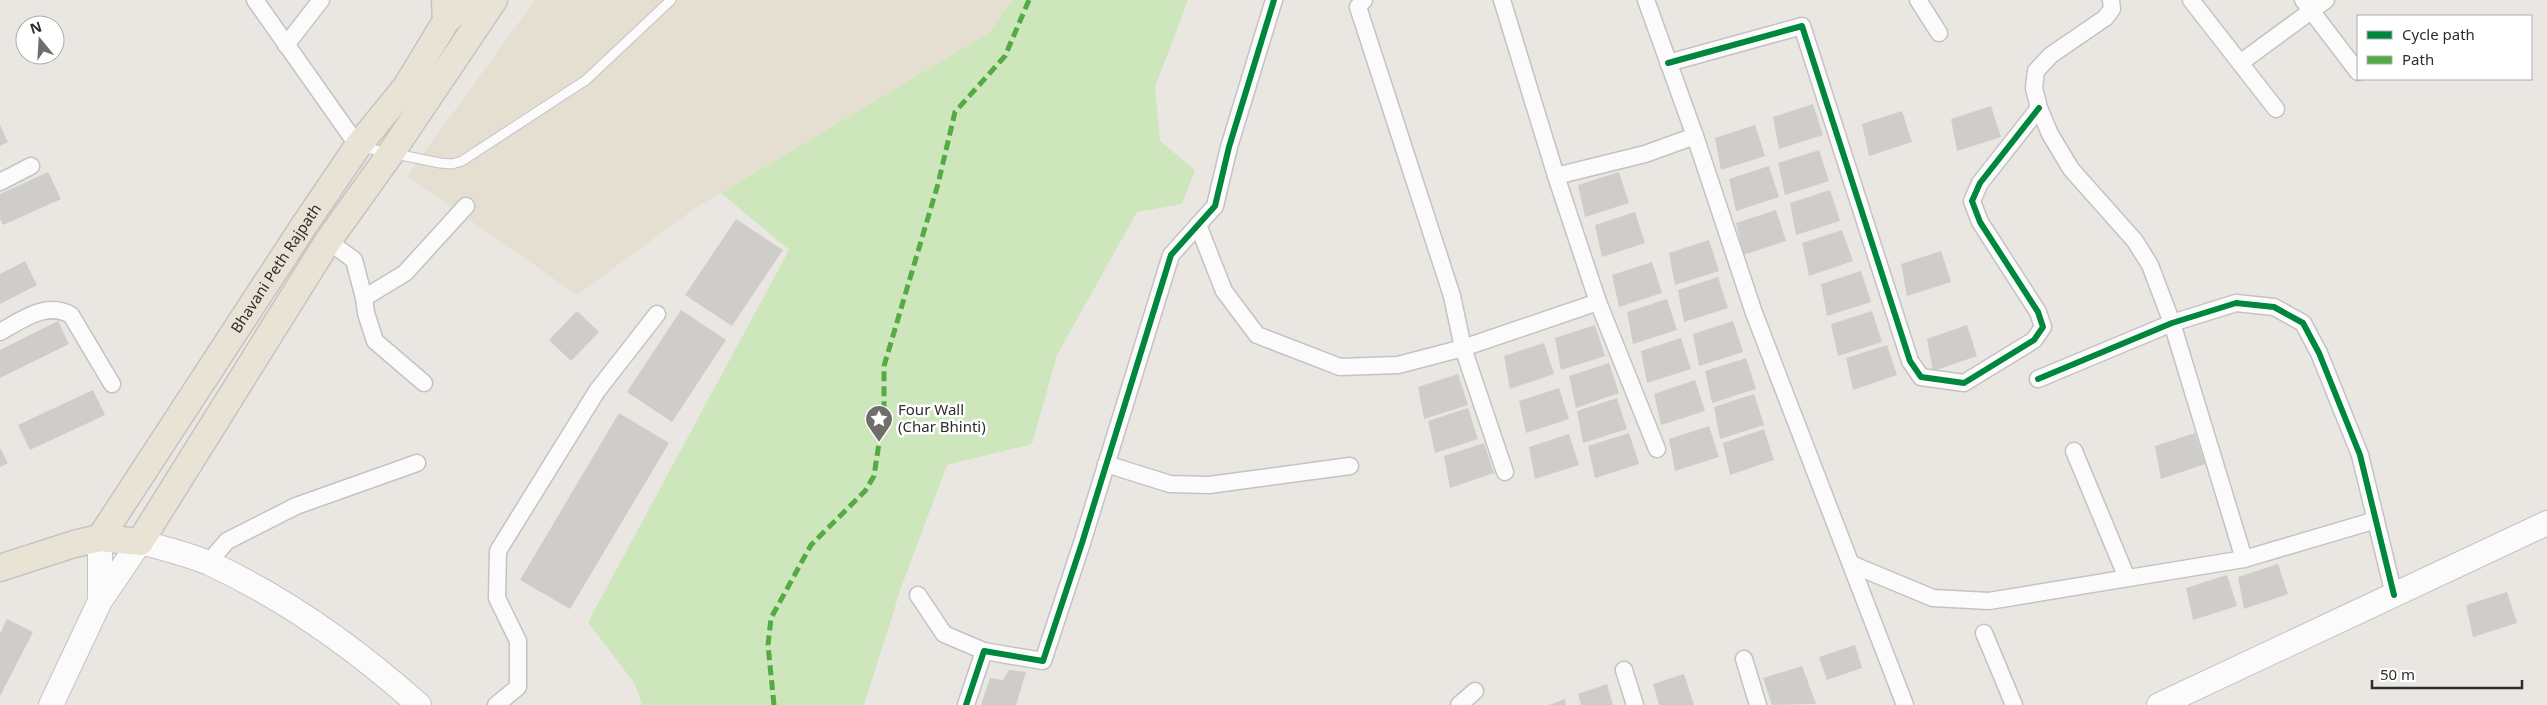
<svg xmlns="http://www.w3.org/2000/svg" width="2547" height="705" font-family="'Noto Sans',sans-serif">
	<rect width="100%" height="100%" fill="#eae7e2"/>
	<path fill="#e5dfd1" d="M 535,0 L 1012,0 L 990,32 L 697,207 L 577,295 L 407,176 Z"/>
	<path fill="#cde6bb" d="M 1012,0 L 1188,0 L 1155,87 L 1160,141 L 1195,170 L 1182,204 L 1137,212 L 1057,355 L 1032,444 L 947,465 L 902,585 L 864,705 L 642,705 L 635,684 L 588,622 L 789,250 L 721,193 L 990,32 Z"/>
	<g fill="#cfcdc9">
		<path d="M 1813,104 L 1823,135 L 1779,149 L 1773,117 Z"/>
		<path d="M 1991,106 L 2001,137 L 1957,151 L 1951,119 Z"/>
		<path d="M 1902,111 L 1912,142 L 1869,156 L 1862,124 Z"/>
		<path d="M 0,125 L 8,142 L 0,146 Z"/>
		<path d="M 1755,125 L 1765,156 L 1721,170 L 1715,138 Z"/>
		<path d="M 1819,150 L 1829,181 L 1785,195 L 1778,163 Z"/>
		<path d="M 1769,166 L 1779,197 L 1736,211 L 1729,179 Z"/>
		<path d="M 48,172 L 61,199 L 3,225 L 0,219 L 0,194 Z"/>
		<path d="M 1619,172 L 1629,203 L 1585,217 L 1578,185 Z"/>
		<path d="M 1830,190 L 1840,221 L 1796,235 L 1790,203 Z"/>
		<path d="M 1776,210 L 1786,241 L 1743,255 L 1736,223 Z"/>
		<path d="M 1635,212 L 1645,243 L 1602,257 L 1595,225 Z"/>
		<path d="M 736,219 L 783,250 L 732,326 L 685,295 Z"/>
		<path d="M 1842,230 L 1853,261 L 1809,276 L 1802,243 Z"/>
		<path d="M 1709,240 L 1719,271 L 1675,285 L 1669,253 Z"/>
		<path d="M 1941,251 L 1951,282 L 1907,296 L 1901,264 Z"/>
		<path d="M 25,261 L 37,285 L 0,304 L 0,274 Z"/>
		<path d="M 1652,262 L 1662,293 L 1619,307 L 1612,275 Z"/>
		<path d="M 1861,271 L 1871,302 L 1827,316 L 1821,284 Z"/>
		<path d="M 1718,277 L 1728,308 L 1684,322 L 1678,290 Z"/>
		<path d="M 1667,299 L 1677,330 L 1633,344 L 1627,312 Z"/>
		<path d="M 681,310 L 726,340 L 672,422 L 627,392 Z"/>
		<path d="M 577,311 L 599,332 L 571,361 L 549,340 Z"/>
		<path d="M 1872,311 L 1882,342 L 1838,356 L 1831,324 Z"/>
		<path d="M 58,321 L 69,344 L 0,378 L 0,350 Z"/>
		<path d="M 1733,321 L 1743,352 L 1699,366 L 1693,334 Z"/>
		<path d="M 1595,325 L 1605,356 L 1561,370 L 1555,338 Z"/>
		<path d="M 1967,325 L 1977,356 L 1933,371 L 1927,339 Z"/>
		<path d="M 1681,338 L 1691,369 L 1647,383 L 1641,351 Z"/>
		<path d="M 1544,343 L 1554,374 L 1510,389 L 1504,356 Z"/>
		<path d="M 1887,345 L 1897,375 L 1853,390 L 1846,358 Z"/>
		<path d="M 1746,358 L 1756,389 L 1712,403 L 1705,371 Z"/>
		<path d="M 1609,363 L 1619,393 L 1576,408 L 1569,376 Z"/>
		<path d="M 1458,374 L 1468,405 L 1424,419 L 1418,387 Z"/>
		<path d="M 1695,380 L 1705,411 L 1661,425 L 1654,394 Z"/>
		<path d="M 1559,388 L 1569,419 L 1526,433 L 1519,401 Z"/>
		<path d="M 93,390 L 105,415 L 30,450 L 18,425 Z"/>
		<path d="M 1754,394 L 1764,425 L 1720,439 L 1714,407 Z"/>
		<path d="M 1617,398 L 1627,429 L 1583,443 L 1577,411 Z"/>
		<path d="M 1468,408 L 1478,439 L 1435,453 L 1428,421 Z"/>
		<path d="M 619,413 L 669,443 L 570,609 L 520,580 Z"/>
		<path d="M 1709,426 L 1719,457 L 1675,471 L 1669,439 Z"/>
		<path d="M 1764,429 L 1774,460 L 1730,475 L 1723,443 Z"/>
		<path d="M 1629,433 L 1639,464 L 1595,478 L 1588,446 Z"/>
		<path d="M 2195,433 L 2205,464 L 2161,479 L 2155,446 Z"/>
		<path d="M 1569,434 L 1579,465 L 1535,479 L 1529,447 Z"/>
		<path d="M 1484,443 L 1494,473 L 1450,488 L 1444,456 Z"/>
		<path d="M 0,448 L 8,463 L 0,467 Z"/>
		<path d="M 2278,564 L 2288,594 L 2244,609 L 2238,577 Z"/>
		<path d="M 2227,575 L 2237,606 L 2193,620 L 2186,588 Z"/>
		<path d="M 2507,592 L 2517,623 L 2473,637 L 2466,605 Z"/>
		<path d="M 7,619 L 33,632 L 0,696 L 0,634 Z"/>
		<path d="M 1855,645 L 1862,668 L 1827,680 L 1819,657 Z"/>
		<path d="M 1802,666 L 1816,704 L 1772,705 L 1763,678 Z"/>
		<path d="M 1009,670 L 1026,672 L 1016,705 L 981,705 L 990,678 L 1003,680 Z"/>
		<path d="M 1684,674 L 1694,705 L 1659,705 L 1653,684 Z"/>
		<path d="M 1607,684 L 1613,705 L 1581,705 L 1578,694 Z"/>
		<path d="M 1565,699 L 1566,705 L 1549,705 Z"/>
	</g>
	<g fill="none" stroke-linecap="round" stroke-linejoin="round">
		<defs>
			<path id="lane" d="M 361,147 L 440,163 L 452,164 L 462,161 L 586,80 L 671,0"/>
			<g id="street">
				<path d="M 255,0 L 358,146"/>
				<path d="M 1364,0 L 1358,7 L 1452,296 L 1463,348 L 1505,472"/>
				<path d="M 1502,0 L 1556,176 L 1598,302 L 1657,449"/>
				<path d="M 1646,0 L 1695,136 L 1754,313 L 1905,705"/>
				<path d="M 1918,0 L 1939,33"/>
				<path d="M 2111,0 L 2112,9 L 2105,18 L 2051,55 L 2036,71 L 2034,88 L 2039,108 L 2050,134 L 2071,169 L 2135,241 L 2150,265 L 2172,323 L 2244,559"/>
				<path d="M 2191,0 L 2276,109"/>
				<path d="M 2303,0 L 2358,72"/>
				<path d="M 286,45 L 321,0"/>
				<path d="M 1668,63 L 1802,26 L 1910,361 L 1921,377 L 1964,383 L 2034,340 L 2043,327 L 2038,312 L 1980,222 L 1972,201 L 1980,183 L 2039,108"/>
				<path d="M 2240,63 L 2326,0"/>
				<path d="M 1556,176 L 1645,154 L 1695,136"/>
				<path d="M 0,182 L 31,166"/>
				<path d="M 1198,225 L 1224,291 L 1257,335 L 1340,367 L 1398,365 L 1463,348 L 1598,302"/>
				<path d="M 328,241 L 354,260 L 364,298 L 366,313 L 375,341 L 424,383"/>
				<path d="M 364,298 L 405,273 L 466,206"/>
				<path d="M 0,332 C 22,320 46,301 71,315 L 112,384"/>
				<path d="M 2038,379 L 2172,323 L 2236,303 L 2274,307 L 2303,323 L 2319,353 L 2360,455 L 2394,595"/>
				<path d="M 2074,451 L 2127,578"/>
				<path d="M 1106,464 L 1170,484 L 1209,485 L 1350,466"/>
				<path d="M 208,563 L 227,541 L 296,506 L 417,463"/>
				<path d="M 1851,564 L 1933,598 L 1989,601 L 2244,559 L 2376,520"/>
				<path d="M 918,595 L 944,634 L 984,651"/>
				<path d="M 1984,633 L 2014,705"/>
				<path d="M 1744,659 L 1758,705"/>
				<path d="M 1624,670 L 1635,705"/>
				<path d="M 496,705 L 518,687 L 518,641 L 497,598 L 498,551 L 597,391 L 657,314"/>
				<path d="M 966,705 L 984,651 L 1043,661 L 1082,543 L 1171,255 L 1215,206 L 1229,147 L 1274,0"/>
				<path d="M 1459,705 L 1475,691"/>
			</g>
			<g id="secondary">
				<path d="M 100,601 L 140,542 C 163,548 187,554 209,563 C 287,599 355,648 419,705"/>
				<path d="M 51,705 L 100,601 L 100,538"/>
				<path d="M 2159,705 L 2547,523"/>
			</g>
			<g id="primary">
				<path d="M 446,21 L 468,0"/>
				<path id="s1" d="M 100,538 L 305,224 L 358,146 L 406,87 L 446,21 L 445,0"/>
				<path d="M 0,568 L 74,544 L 100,538 L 140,542 L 328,241 L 391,153 L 494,0"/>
			</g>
		</defs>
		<use href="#lane" stroke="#c4c3c3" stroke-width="11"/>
		<use href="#street" stroke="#c4c3c3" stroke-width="19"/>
		<use href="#secondary" stroke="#c4c3c3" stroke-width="26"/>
		<use href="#primary" stroke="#c6c4c3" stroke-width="29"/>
		<use href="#lane" stroke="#fcfbfb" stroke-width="9"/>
		<use href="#street" stroke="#fcfbfb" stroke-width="16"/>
		<use href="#secondary" stroke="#fcfbfb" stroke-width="24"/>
		<use href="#primary" stroke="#e8e3d4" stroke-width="26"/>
		<path stroke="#54ab44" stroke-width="5" stroke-dasharray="10 5" stroke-linecap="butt" d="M 774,705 L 768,645 L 771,618 L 811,545 L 865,491 L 874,476 L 884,410 L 884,366 L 938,184 L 955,112 L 1005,56 L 1029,0"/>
		<defs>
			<g id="cycleway">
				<path d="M 1668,63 L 1802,26 L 1910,361 L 1921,377 L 1964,383 L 2034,340 L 2043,327 L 2038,312 L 1980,222 L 1972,201 L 1980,183 L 2039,108"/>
				<path d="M 2038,379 L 2172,323 L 2236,303 L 2274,307 L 2303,323 L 2319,353 L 2360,455 L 2394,595"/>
				<path d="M 966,705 L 984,651 L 1043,661 L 1082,543 L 1171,255 L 1215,206 L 1229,147 L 1274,0"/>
			</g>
		</defs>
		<use href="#cycleway" stroke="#fff" stroke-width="9"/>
		<use href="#cycleway" stroke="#00873e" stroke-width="6"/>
	</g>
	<defs>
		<symbol id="sight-pin" viewBox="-11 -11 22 30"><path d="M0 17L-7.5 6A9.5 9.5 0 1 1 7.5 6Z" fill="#6f6e6c" stroke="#fff"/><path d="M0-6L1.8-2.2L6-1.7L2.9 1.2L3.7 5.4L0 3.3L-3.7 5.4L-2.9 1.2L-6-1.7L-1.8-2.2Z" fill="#fff"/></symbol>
	</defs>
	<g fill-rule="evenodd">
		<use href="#sight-pin" x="863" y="403" width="32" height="43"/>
	</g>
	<g text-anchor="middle" stroke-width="5" stroke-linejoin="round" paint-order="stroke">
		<g font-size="15" fill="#2d2d2d" stroke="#fff">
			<text dy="5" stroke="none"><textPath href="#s1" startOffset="322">Bhavani Peth Rajpath</textPath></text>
		</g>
		<g font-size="15" fill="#2d2d2d" stroke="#fff" text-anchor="start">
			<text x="898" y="415">Four Wall<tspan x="898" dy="17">(Char Bhinti)</tspan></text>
		</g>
	</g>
	<rect x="2357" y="15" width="175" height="65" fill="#ffffff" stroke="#ababab"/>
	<rect x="2367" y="31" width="25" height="8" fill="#00873e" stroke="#ababab"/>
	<text x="2402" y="40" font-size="15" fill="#2d2d2d">Cycle path</text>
	<rect x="2367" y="56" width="25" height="8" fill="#54ab44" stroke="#ababab"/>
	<text x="2402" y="65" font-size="15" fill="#2d2d2d">Path</text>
	<g transform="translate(40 40) rotate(342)"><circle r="24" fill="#ffffff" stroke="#ababab"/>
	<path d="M0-4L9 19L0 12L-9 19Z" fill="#6f6e6c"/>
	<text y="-8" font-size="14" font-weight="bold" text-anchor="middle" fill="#2d2d2d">N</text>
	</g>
	<path d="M2372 680v8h150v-8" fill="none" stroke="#2d2d2d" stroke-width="2.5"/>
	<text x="2380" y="680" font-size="15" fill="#2d2d2d" stroke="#ffffff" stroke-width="4" paint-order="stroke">50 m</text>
</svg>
